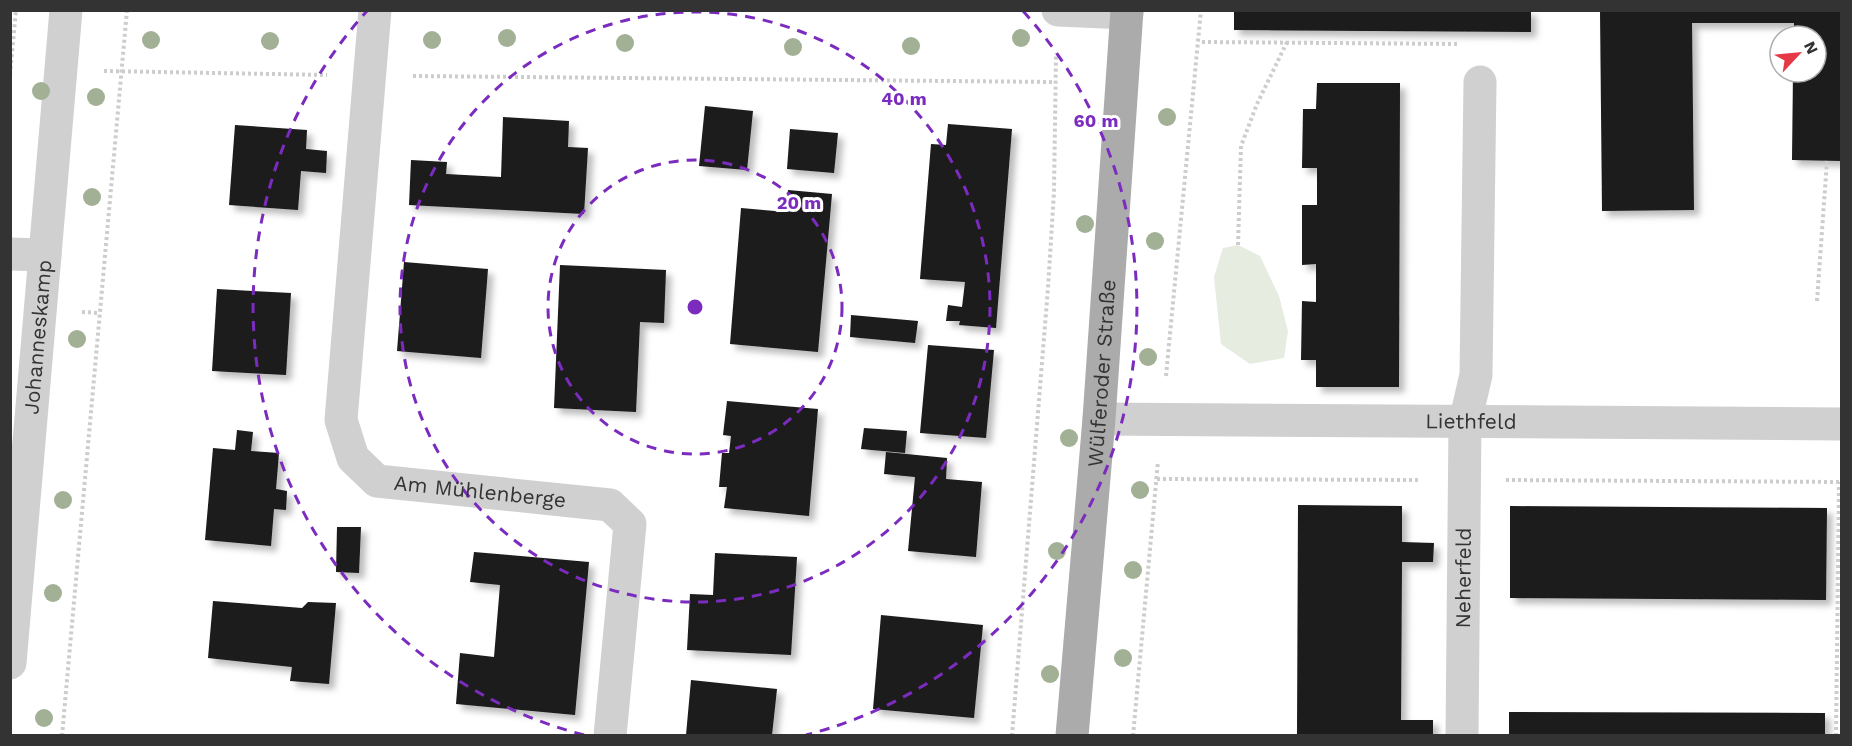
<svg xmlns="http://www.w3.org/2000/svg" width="1852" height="746" font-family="'Work Sans',sans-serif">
	<defs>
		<filter id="shadow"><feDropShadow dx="5.5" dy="5.5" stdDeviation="3" flood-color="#0004"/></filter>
	</defs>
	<rect width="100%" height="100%" fill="#fff"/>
	<path fill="#e6ecdf" d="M 1238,245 L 1260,256 L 1279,296 L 1288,331 L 1284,358 L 1250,364 L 1221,344 L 1214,277 L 1223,248 Z"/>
	<g fill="#1a1a1a" filter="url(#shadow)">
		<path d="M 1234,10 L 1531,10 L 1531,32 L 1234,30 Z"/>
		<path d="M 1600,10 L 1842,10 L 1842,161 L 1792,160 L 1793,72 L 1816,72 L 1816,36 L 1794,36 L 1794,23 L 1692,23 L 1694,210 L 1602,211 Z"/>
		<path d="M 1317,83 L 1400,83 L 1399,387 L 1316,387 L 1316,360 L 1301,360 L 1302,301 L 1316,302 L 1316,264 L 1302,265 L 1302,205 L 1317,205 L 1317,168 L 1302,168 L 1303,109 L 1316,109 Z"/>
		<path d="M 705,106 L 753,111 L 747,170 L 699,166 Z"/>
		<path d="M 503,117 L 569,121 L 568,147 L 588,148 L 584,214 L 409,205 L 411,160 L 447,162 L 446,174 L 501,177 Z"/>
		<path d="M 948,124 L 1012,129 L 996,328 L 959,325 L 960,321 L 946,321 L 948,305 L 962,307 L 965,282 L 920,279 L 931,144 L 946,145 Z"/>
		<path d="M 235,125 L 307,130 L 306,149 L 327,151 L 326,173 L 301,171 L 298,210 L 229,205 Z"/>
		<path d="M 790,129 L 838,133 L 834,173 L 787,169 Z"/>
		<path d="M 788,190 L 832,194 L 818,352 L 730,344 L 741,208 L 786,212 Z"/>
		<path d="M 404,262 L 488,269 L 481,358 L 397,351 Z"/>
		<path d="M 560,265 L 666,270 L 664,323 L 640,322 L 636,412 L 554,408 Z"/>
		<path d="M 217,289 L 291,293 L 286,375 L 212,371 Z"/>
		<path d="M 851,315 L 918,321 L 915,343 L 850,337 Z"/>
		<path d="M 928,345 L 994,350 L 986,438 L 920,433 Z"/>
		<path d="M 727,401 L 818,409 L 809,516 L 724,508 L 727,487 L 719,487 L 722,453 L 729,453 L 731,436 L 723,435 Z"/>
		<path d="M 864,428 L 907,431 L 905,453 L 861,449 Z"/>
		<path d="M 237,430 L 253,432 L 251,451 L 279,453 L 276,489 L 287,491 L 286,510 L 274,509 L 271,546 L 205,540 L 213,448 L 235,450 Z"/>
		<path d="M 886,452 L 947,458 L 946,479 L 982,482 L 976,557 L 908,551 L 915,477 L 884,474 Z"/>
		<path d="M 1298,505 L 1402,506 L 1402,542 L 1434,543 L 1433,562 L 1402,562 L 1401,720 L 1433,720 L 1433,735 L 1297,735 Z"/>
		<path d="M 1510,506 L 1827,508 L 1826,600 L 1510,598 Z"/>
		<path d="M 337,527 L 361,527 L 359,573 L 336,572 Z"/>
		<path d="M 474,552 L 589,562 L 575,715 L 456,704 L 460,653 L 494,657 L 500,585 L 470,582 Z"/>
		<path d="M 715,553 L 797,557 L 791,655 L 687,650 L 690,594 L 713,595 Z"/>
		<path d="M 213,601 L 302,608 L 308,602 L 336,603 L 329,684 L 290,681 L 292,667 L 208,658 Z"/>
		<path d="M 881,615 L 983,625 L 974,718 L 873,709 Z"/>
		<path d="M 691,680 L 777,689 L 772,735 L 686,735 Z"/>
		<path d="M 1509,712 L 1825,713 L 1825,735 L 1509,735 Z"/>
	</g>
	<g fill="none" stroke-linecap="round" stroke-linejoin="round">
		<g stroke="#cdcdcd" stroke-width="4" stroke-dasharray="3 3" stroke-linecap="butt">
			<path d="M 1202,42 L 1459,44"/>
			<path d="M 104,71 L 327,75"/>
			<path d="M 10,75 L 16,10"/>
			<path d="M 413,76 L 1055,82"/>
			<path d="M 1238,245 L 1241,146 L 1257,104 L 1287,42"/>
			<path d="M 1817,301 L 1827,161"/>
			<path d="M 82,312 L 99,313"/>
			<path d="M 1166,376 L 1201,10"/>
			<path d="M 1157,479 L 1421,480"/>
			<path d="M 1506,480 L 1842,482"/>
			<path d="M 62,736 L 127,10"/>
			<path d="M 1012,736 L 1048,288 L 1054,192 L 1056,53"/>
			<path d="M 1133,736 L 1158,461"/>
			<path d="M 1836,736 L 1839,482"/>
		</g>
		<g stroke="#d0d0d0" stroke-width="33">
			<path id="s1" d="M 375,10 L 341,420 L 353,458 L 377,481 L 610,505 L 630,524 L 610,736"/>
			<path d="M 1058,10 L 1127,13"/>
			<path d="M 10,254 L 45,255"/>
			<path id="s2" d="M 1099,419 L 1842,424"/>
			<path id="s3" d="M 10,663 L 66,10"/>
			<path id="s4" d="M 1462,736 L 1465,422 L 1476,375 L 1480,82"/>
		</g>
		<path stroke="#ababab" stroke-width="33" id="s5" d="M 1072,736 L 1099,419 L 1127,10"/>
	</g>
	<g fill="#a2b095">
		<circle cx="507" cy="38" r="9"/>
		<circle cx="1021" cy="38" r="9"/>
		<circle cx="151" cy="40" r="9"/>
		<circle cx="432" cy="40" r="9"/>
		<circle cx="270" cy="41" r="9"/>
		<circle cx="625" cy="43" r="9"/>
		<circle cx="911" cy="46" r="9"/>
		<circle cx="793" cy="47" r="9"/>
		<circle cx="41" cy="91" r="9"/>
		<circle cx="96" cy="97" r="9"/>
		<circle cx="1167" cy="117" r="9"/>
		<circle cx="92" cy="197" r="9"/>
		<circle cx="1085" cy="224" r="9"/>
		<circle cx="1155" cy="241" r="9"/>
		<circle cx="77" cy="339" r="9"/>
		<circle cx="1148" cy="357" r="9"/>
		<circle cx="1069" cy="438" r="9"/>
		<circle cx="1140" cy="490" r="9"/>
		<circle cx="63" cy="500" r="9"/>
		<circle cx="1057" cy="551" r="9"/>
		<circle cx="1133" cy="570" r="9"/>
		<circle cx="53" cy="593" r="9"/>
		<circle cx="1123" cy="658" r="9"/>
		<circle cx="1050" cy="674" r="9"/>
		<circle cx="44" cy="718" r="9"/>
	</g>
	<g fill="none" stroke="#7b2cbf" stroke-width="3" stroke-dasharray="10 8">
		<circle cx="695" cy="307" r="147"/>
		<circle cx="695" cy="307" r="295"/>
		<path d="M584 735A442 442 0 0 1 367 11M1023 11A442 442 0 0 1 806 735"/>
	</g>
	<g text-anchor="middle" stroke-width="6" stroke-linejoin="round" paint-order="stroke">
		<g font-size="21" fill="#333" stroke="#fff">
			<text dy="7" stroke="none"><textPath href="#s3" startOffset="327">Johanneskamp</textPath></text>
			<text dy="7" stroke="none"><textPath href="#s5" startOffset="364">Wülferoder Straße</textPath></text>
			<text dy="7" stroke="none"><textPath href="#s2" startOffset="372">Liethfeld</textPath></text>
			<text dy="7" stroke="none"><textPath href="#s1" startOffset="588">Am Mühlenberge</textPath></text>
			<text dy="7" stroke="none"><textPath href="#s4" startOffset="158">Neherfeld</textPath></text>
		</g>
	</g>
	<circle cx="695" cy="307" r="9" fill="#7b2cbf" stroke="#fff" stroke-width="3"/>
	<g font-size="18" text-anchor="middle" font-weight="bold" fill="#7b2cbf" stroke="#fff" stroke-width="6" stroke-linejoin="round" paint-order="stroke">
		<text x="904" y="105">40 m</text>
		<text x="1096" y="127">60 m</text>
		<text x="799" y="209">20 m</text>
	</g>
	<rect width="1852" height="746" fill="none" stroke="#333333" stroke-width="24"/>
	<g transform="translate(1798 54) rotate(64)"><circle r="28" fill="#ffffff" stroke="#adadad" stroke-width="1.5"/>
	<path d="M0-4.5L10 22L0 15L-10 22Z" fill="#e63946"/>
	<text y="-9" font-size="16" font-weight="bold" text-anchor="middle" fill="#333333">N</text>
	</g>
</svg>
